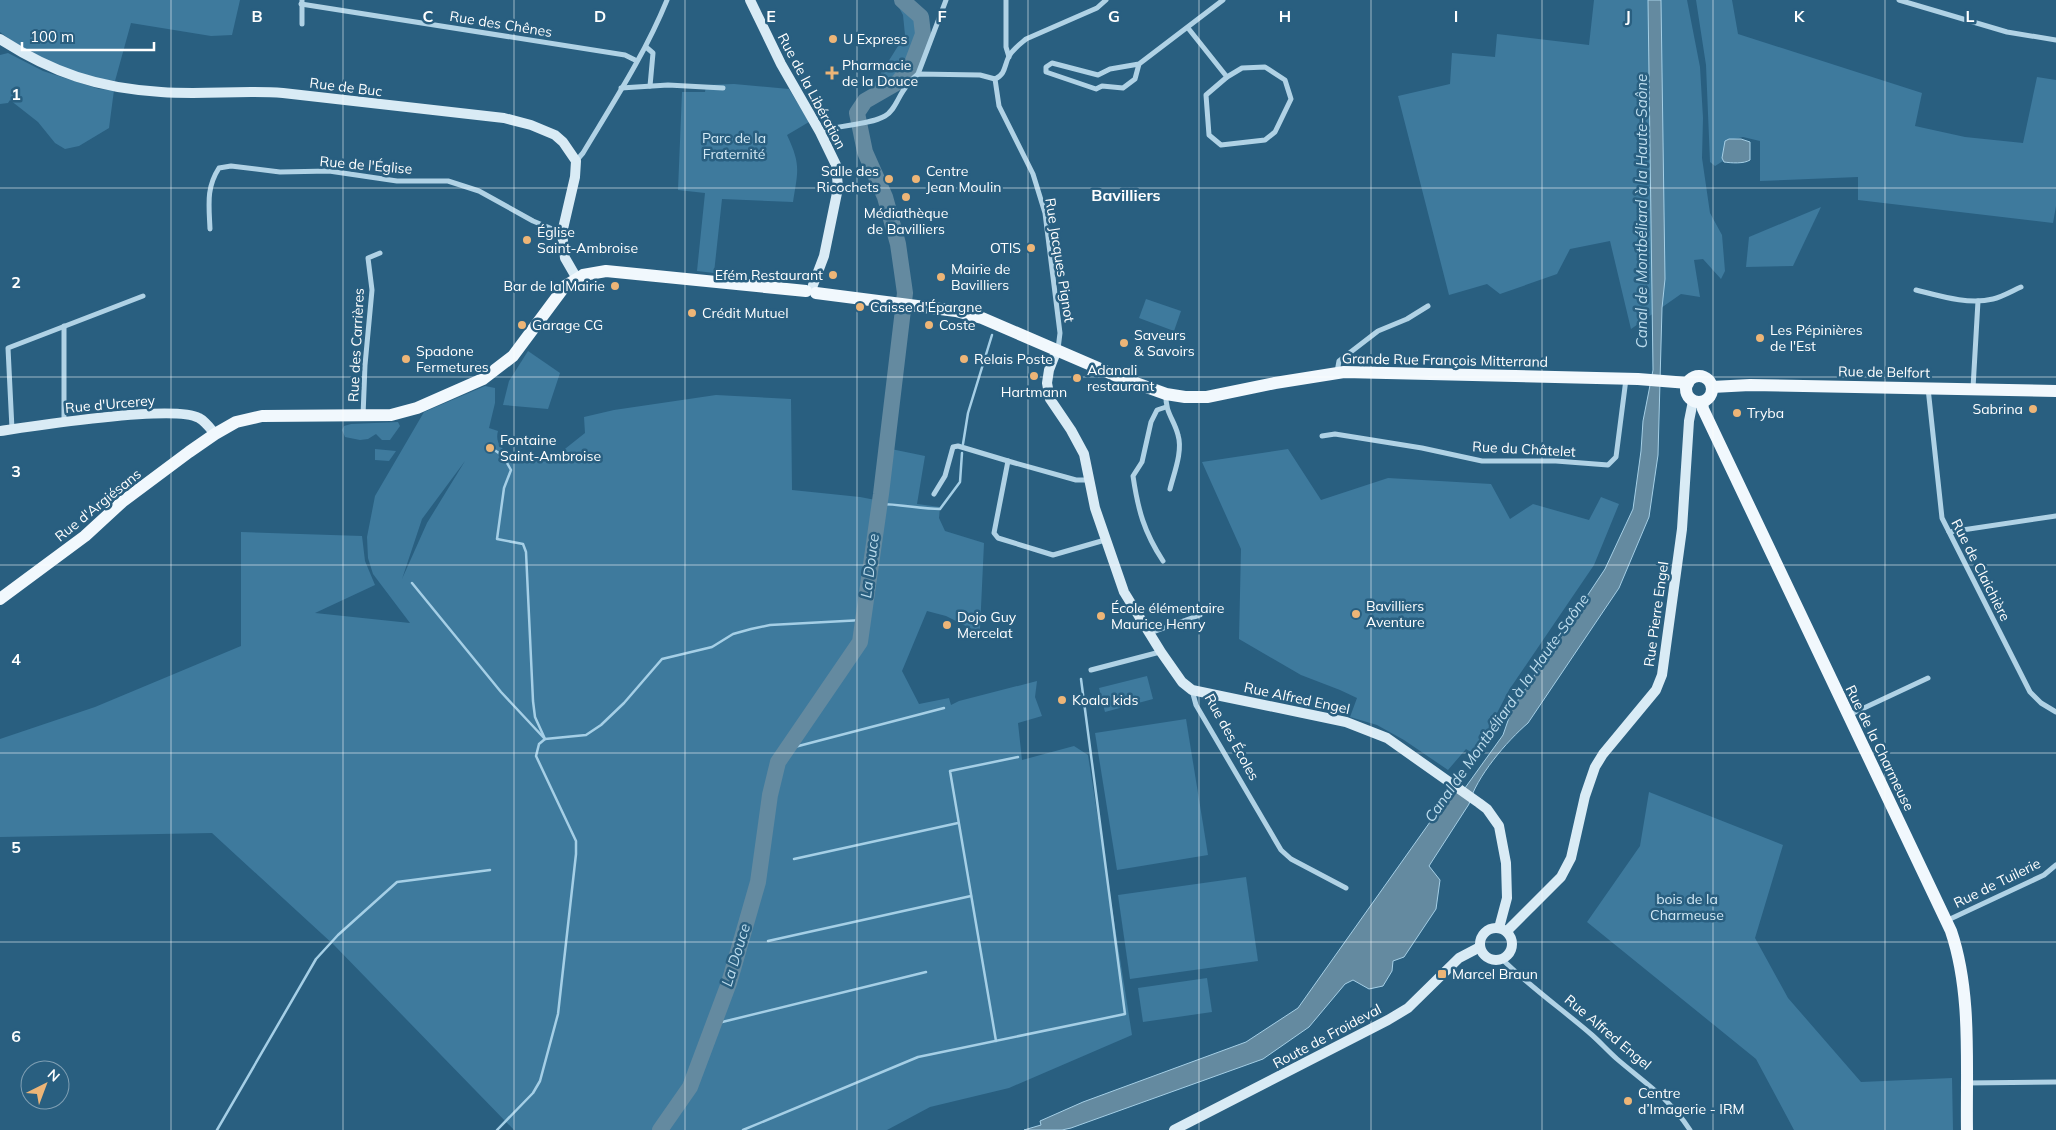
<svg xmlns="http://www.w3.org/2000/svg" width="2056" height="1130" font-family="Mulish,sans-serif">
	<rect width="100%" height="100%" fill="#295f80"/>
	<g fill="#3e7a9d" fill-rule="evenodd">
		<path d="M 0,0 L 240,0 L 232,35 L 211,36 L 131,23 L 115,81 C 72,76 34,58 0,32 Z"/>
		<path d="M 895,0 L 915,16 L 919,31 L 907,67 L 887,85 L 875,91 L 871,89 L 905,35 L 903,15 Z"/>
		<path d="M 1594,0 L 1687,0 L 1700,67 L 1703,118 L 1702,158 L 1710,213 L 1722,235 L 1725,271 L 1721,279 L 1703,259 L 1694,260 L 1700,297 L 1681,294 L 1631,329 L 1610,241 L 1570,249 L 1557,274 L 1500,294 L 1487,284 L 1449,295 L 1398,96 L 1450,84 L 1452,53 L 1495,57 L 1497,34 L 1589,45 Z"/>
		<path d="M 1696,0 L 1732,0 L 1738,34 L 1922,93 L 1915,126 L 1965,137 L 2023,143 L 2037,77 L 2056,80 L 2056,206 L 2053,223 L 1858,200 L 1858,177 L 1760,181 L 1760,141 L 1743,137 L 1725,141 L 1723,161 L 1715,166 L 1710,162 L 1706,65 Z"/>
		<path d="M 8,53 L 43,71 L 99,89 L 114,90 L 109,128 L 79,146 L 65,149 L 55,143 L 38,122 L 10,100 L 8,103 L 0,104 L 0,55 Z"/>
		<path d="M 734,84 L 789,89 L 809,122 L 787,135 C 801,165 798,170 793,202 L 722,199 L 714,273 L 697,271 L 705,193 L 678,190 L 682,92 L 705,92 L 706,85 Z"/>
		<path d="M 1821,207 L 1793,266 L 1746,267 L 1749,237 Z"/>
		<path d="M 1146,299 L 1181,311 L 1174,331 L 1139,318 Z"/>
		<path d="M 528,351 L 560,373 L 548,409 L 503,405 L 509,381 Z"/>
		<path d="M 485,386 L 495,388 L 495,403 L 489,428 L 498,431 C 493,448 512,455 523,463 L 551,460 L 585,433 L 584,417 L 614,410 L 716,395 L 791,399 L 792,490 L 860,497 L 886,502 L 891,449 L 925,456 L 917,504 L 940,507 L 939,518 L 945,531 L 984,543 L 980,629 L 978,632 L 946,616 L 927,611 L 902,671 L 919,704 L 949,698 L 951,705 L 959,701 L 1037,681 L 1035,697 L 1042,716 L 1018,723 L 1022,760 L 1074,746 L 1088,755 L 1132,1035 L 1009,1088 L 930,1107 L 887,1130 L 514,1130 L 334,945 L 212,833 L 0,837 L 0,739 L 95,707 L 241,646 L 241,532 L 362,536 L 365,561 L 375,585 L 315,613 L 410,623 L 373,574 L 368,558 L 367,537 L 375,496 L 424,412 ZM 465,461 L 427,523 L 402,579 L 422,519 Z"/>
		<path d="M 398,422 L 400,426 L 390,440 L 382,440 L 376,434 L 368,439 L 360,440 L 345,437 L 342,430 L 344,426 L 351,424 Z"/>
		<path d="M 375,449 L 396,451 L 389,461 L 375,460 Z"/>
		<path d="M 1288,449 L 1321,500 L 1388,478 L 1491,484 L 1510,519 L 1533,504 L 1589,520 L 1601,497 L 1619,504 L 1594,565 L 1509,690 L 1475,755 L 1466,749 L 1448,770 L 1404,740 L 1377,725 L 1350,717 L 1357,698 L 1340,690 L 1301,675 L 1239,639 L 1241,549 L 1202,462 Z"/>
		<path d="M 1147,676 L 1153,699 L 1105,712 L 1099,688 Z"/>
		<path d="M 1186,719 L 1208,855 L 1117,870 L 1095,733 Z"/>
		<path d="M 1649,792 L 1783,845 L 1755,938 L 1788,998 L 1861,1082 L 1952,1078 L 1953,1130 L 1794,1130 L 1756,1059 L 1587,922 L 1640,846 Z"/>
		<path d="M 1246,877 L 1258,961 L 1130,979 L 1118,895 Z"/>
		<path d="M 1207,978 L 1212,1012 L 1143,1022 L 1138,988 Z"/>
	</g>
	<g fill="#648aa0" stroke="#a5cfe6">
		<path d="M 1648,0 L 1661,0 L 1665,279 L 1662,308 L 1658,455 L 1649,517 L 1619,588 L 1528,723 C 1507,741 1476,777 1469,804 L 1429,866 L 1440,880 L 1436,909 L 1404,957 L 1393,961 L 1392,971 L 1383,986 L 1369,989 L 1353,980 L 1345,984 L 1309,1027 L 1263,1059 L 1071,1128 L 1062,1130 L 1024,1130 L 1041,1125 L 1040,1121 L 1083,1102 L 1246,1042 L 1298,1008 L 1452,791 L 1465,788 L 1503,735 L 1512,709 L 1605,569 L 1633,509 L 1641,451 L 1643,421 L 1653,370 Z"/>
		<path d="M 1729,139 L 1741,139 L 1750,142 L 1750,160 C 1744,164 1731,163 1724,162 L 1722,158 L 1725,141 Z"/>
	</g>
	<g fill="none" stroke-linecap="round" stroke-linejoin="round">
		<g stroke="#a5cfe6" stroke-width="2.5">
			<path d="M 963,444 L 968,413 L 992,335"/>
			<path d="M 493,449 L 503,456 L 511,470 L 504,488 L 497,539 L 523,544 L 526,552 L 533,701 L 535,717 L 545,739"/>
			<path d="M 880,504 C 900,504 920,509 940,509 L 960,482 L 962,453"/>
			<path d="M 412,583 L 501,692 L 544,738"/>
			<path d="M 787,749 L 944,708"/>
			<path d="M 794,859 L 958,823"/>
			<path d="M 768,941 L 971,896"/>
			<path d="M 714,1024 L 926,972"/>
			<path d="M 996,1041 L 950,771 L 1018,757"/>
			<path d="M 217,1130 L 316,959 L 338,935 L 397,882 L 490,870"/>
			<path d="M 497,1130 L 533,1093 L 540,1081 L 558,1014 L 576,854 L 576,841 L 536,756 L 539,744 L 545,739 L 586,735 L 601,725 L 624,703 L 662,659 L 712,647 L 733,634 L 751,629 L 770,625 L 863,620"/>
			<path d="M 743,1130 L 918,1057 L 1125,1014 L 1081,679"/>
		</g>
		<path stroke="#648aa0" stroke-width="16" d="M 660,1130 L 690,1087 L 729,983 L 758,882 L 770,795 L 778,762 L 860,642 L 881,494 L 905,293 L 898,244 L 885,197 L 865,152 L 857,113 L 865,101 L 898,82 L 911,66 L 923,34 L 921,17 L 902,0"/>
		<g stroke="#b0d2e5" stroke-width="5">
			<path d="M 1006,0 L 1006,47 L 1009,57"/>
			<path d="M 1899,0 L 2007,32 L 2056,40"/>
			<path d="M 301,4 L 625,55 L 637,61"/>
			<path d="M 302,24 L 302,0"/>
			<path d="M 1188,28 L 1227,77"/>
			<path d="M 646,47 L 653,53 L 650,86"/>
			<path d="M 1139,64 L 1135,79 L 1123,88 L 1102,86 L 1096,89 L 1046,72 L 1046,67 L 1052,63 L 1098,75 L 1110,69 L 1139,64 L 1223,0"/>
			<path d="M 1265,67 L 1285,80 L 1291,99 L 1275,132 L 1265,140 L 1221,145 L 1209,135 L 1206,95 L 1227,77 L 1242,68 Z"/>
			<path d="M 918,74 L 946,0"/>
			<path d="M 995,79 L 999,106 L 1033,174 L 1045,213 L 1060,333 L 1058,349"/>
			<path d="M 995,79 C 1006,74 1004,66 1009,56 C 1013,49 1020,44 1026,39 L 1097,8 L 1106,0"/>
			<path d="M 621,88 L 668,85 L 723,88"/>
			<path d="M 820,132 C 839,124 867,126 885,116 C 894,111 897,100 903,91 C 907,85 912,79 918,74 L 980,75 L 995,79"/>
			<path d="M 576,161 L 583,153 C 613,103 645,54 667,0"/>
			<path d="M 210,229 C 209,205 206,188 219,168 L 231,166 L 280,172 L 329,171 L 397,181 L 448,181 L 479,191 L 533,221 L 562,233"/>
			<path d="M 1916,290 C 1940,296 1968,305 1993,299 C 2002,297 2012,291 2021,287"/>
			<path d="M 64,326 L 64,421"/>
			<path d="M 1337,372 L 1339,361 L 1378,331 L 1407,319 L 1428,306"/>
			<path d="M 1928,388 L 1942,518 L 2030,692 L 2041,703 L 2056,712"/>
			<path d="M 1973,388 L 1978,301"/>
			<path d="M 1166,394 C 1165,413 1174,419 1178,435 C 1183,451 1174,473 1170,489"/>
			<path d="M 363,416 L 365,365 L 372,290 L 368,258 L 380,253"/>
			<path d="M 12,429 L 8,348 L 143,296"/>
			<path d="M 1322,436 L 1335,434 L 1422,448 L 1482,461 L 1556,461 L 1608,465 L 1616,457 L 1626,379"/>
			<path d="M 1090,480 L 1076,480 L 1008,461 L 994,533 L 998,538 L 1053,555 L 1105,540"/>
			<path d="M 934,494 L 945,476 L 953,447 L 958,446 L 1008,461"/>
			<path d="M 1949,532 L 2056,516"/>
			<path d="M 1163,561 C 1144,532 1138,510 1133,476 L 1142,462 L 1151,422 L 1157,410 L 1166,407"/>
			<path d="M 1150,633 L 1200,615"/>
			<path d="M 1091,670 L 1160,652"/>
			<path d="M 1192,690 L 1196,705 L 1281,850 L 1291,859 L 1346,888"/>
			<path d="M 1849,715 L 1928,678"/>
			<path d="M 1948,920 L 2044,875 L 2056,865"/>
			<path d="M 1502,959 C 1530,987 1562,1009 1592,1035 C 1601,1043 1608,1051 1617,1059 C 1645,1083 1669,1098 1690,1130"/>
			<path d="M 1966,1083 L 2056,1082"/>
		</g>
		<g stroke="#d9ebf5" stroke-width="10">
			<path d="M 750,0 L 781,64 L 820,132 L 836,165 L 838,188 L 824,256 L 813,285"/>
			<path d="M 0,39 C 53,73 98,88 161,92 C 202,95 242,90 283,93 L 504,118 L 531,125 L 555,135 L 563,142 L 576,161 L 575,177 L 562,233 L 565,258 L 576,277"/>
			<path d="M 1056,352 L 1049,370 L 1047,383 L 1050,399 L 1071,430 L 1084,454 L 1095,508 L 1124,592 L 1161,652 L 1182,682 L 1192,690 L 1346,722 L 1387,738 L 1479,803 L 1487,809 L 1499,826 L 1506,863 L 1507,898 L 1499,928"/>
			<path d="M 0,431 C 34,426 174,404 199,418 C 205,421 210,428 215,434"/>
			<circle cx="1496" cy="944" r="16"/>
			<path d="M 1507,931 L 1561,877 L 1571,858 L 1585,796 L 1595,767 L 1603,754 L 1656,690 L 1662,675 L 1682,529 L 1689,421 L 1693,401"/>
			<path d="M 1174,1130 L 1388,1020 L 1408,1008 L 1459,958 L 1480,947"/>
		</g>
		<g stroke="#f1f8fd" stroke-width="12">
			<path d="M 816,293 L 956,311 L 982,318 L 1119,377 L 1166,394 L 1185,397 L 1207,397 L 1275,383 L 1344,372 L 1638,379 L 1688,383"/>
			<circle cx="1699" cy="389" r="13"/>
			<path d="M 1712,387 L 1750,385 L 2056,391"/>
			<path d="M 1702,402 L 1703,409 L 1951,931 C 1972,993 1966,1065 1967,1130"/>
			<path d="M 0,599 L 85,536 L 122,502 L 189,452 L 215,434 L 236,422 L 262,416 L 391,415 L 417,408 L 483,379 L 513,356 L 565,286 L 583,275 L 606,271 L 806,291"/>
		</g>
	</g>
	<path fill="none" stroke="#fff" stroke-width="1" stroke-opacity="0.55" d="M 171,0 L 171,1130M 343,0 L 343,1130M 514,0 L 514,1130M 685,0 L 685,1130M 857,0 L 857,1130M 1028,0 L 1028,1130M 1199,0 L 1199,1130M 1371,0 L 1371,1130M 1542,0 L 1542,1130M 1713,0 L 1713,1130M 1885,0 L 1885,1130M 0,188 L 2056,188M 0,377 L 2056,377M 0,565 L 2056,565M 0,753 L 2056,753M 0,942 L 2056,942"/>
	<g fill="#edb577" stroke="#295f80" stroke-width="2">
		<circle cx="833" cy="39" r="5"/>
		<path d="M829.5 65.5h5v5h5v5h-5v5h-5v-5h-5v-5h5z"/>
		<circle cx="889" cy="179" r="5"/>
		<circle cx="916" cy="179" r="5"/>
		<circle cx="906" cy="197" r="5"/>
		<circle cx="527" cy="240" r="5"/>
		<circle cx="1031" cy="248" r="5"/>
		<circle cx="833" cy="275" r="5"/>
		<circle cx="941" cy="277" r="5"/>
		<circle cx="615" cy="286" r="5"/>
		<circle cx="860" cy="307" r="5"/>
		<circle cx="692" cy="313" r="5"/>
		<circle cx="522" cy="325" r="5"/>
		<circle cx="929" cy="325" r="5"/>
		<circle cx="1760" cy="338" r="5"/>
		<circle cx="1124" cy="343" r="5"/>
		<circle cx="406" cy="359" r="5"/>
		<circle cx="964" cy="359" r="5"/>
		<circle cx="1034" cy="376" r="5"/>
		<circle cx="1077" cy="378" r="5"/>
		<circle cx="2033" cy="409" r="5"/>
		<circle cx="1737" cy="413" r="5"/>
		<circle cx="490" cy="448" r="5"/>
		<circle cx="1356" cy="614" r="5"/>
		<circle cx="1101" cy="616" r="5"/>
		<circle cx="947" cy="625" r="5"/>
		<circle cx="1062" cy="700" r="5"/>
		<rect x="1437" y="969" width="10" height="10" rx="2.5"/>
		<circle cx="1628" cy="1101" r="5"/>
	</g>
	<g text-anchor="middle" stroke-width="5" stroke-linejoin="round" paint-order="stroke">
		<g font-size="14" fill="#fff" stroke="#295f80">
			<text transform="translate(501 24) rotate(9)" y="5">Rue des Chênes</text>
			<text transform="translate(346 87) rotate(7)" y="5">Rue de Buc</text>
			<text transform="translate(812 91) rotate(62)" y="5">Rue de la Libération</text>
			<text transform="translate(366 165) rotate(5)" y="5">Rue de l'Église</text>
			<text transform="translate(1060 260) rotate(81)" y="5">Rue Jacques Pignot</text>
			<text transform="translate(356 345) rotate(-87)" y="5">Rue des Carrières</text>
			<text transform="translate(1445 360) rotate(1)" y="5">Grande Rue François Mitterrand</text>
			<text transform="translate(1884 372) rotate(1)" y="5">Rue de Belfort</text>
			<text transform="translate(110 404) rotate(-5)" y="5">Rue d'Urcerey</text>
			<text transform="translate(1524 449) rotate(3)" y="5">Rue du Châtelet</text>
			<text transform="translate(98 505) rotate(-39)" y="5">Rue d'Argiésans</text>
			<text transform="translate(1981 570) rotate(63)" y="5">Rue de Claichière</text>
			<text transform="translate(1656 614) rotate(-82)" y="5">Rue Pierre Engel</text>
			<text transform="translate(1297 698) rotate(12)" y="5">Rue Alfred Engel</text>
			<text transform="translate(1232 737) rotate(61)" y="5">Rue des Écoles</text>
			<text transform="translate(1880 748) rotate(64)" y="5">Rue de la Charmeuse</text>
			<text transform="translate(1997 883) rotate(-26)" y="5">Rue de Tuilerie</text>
			<text transform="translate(1608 1032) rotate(40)" y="5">Rue Alfred Engel</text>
			<text transform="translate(1327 1036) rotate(-28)" y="5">Route de Froideval</text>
		</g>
		<g font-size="14" fill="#fff" stroke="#295f80" text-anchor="start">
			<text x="843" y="44">U Express</text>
			<text x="842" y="70">Pharmacie<tspan x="842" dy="16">de la Douce</tspan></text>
			<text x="879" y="176" text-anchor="end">Salle des<tspan x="879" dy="16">Ricochets</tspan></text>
			<text x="926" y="176">Centre<tspan x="926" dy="16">Jean Moulin</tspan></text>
			<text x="906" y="218" text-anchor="middle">Médiathèque<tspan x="906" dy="16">de Bavilliers</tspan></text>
			<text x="537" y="237">Église<tspan x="537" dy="16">Saint-Ambroise</tspan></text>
			<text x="1021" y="253" text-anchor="end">OTIS</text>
			<text x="951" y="274">Mairie de<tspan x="951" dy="16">Bavilliers</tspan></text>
			<text x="823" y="280" text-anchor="end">Efém Restaurant</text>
			<text x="605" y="291" text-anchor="end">Bar de la Mairie</text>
			<text x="870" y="312">Caisse d'Épargne</text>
			<text x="702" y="318">Crédit Mutuel</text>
			<text x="532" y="330">Garage CG</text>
			<text x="939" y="330">Coste</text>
			<text x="1770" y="335">Les Pépinières<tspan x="1770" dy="16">de l'Est</tspan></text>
			<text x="1134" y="340">Saveurs<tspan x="1134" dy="16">&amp; Savoirs</tspan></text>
			<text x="416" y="356">Spadone<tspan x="416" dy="16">Fermetures</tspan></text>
			<text x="974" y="364">Relais Poste</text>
			<text x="1087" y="375">Adanali<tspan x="1087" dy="16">restaurant</tspan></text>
			<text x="1034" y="397" text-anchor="middle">Hartmann</text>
			<text x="2023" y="414" text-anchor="end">Sabrina</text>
			<text x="1747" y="418">Tryba</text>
			<text x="500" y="445">Fontaine<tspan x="500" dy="16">Saint-Ambroise</tspan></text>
			<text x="1366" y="611">Bavilliers<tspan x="1366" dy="16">Aventure</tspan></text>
			<text x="1111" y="613">École élémentaire<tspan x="1111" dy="16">Maurice Henry</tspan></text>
			<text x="957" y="622">Dojo Guy<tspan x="957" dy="16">Mercelat</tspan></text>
			<text x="1072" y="705">Koala kids</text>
			<text x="1452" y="979">Marcel Braun</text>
			<text x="1638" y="1098">Centre<tspan x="1638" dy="16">d’Imagerie - IRM</tspan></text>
		</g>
		<g font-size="14" fill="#d3e9f5" stroke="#295f80">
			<text x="734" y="143">Parc de la<tspan x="734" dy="16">Fraternité</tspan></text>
			<text x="1687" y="904">bois de la<tspan x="1687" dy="16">Charmeuse</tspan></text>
		</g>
		<g font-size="15" font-style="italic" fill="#bcdced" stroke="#295f80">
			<text transform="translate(1642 211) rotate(-90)" y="5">Canal de Montbéliard à la Haute-Saône</text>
			<text transform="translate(870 566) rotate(-83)" y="5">La Douce</text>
			<text transform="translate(1507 708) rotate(-55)" y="5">Canal de Montbéliard à la Haute-Saône</text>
			<text transform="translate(736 955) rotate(-73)" y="5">La Douce</text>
		</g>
		<g font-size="16" font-weight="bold" fill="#fff" stroke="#295f80">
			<text x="1126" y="201">Bavilliers</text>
		</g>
	</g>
	<g font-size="16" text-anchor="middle" font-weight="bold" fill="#fff" stroke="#295f80" stroke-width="5" stroke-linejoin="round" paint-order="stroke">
		<text x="257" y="22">B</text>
		<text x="428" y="22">C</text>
		<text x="600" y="22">D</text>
		<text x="771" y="22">E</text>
		<text x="942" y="22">F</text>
		<text x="1114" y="22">G</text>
		<text x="1285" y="22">H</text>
		<text x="1456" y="22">I</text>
		<text x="1628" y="22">J</text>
		<text x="1799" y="22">K</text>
		<text x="1970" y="22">L</text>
		<text x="16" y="100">1</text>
		<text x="16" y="288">2</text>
		<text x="16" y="477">3</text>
		<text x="16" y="665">4</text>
		<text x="16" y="853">5</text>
		<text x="16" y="1042">6</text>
	</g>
	<g transform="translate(45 1085) rotate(42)"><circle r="24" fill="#295f80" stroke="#7f9fb3"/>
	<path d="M0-4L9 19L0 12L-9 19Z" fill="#edb577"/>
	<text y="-8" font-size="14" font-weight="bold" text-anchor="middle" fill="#ffffff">N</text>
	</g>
	<path d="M22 42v8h132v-8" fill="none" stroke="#ffffff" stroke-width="2.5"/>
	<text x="30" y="42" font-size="15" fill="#ffffff" stroke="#295f80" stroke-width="4" paint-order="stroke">100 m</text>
</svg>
